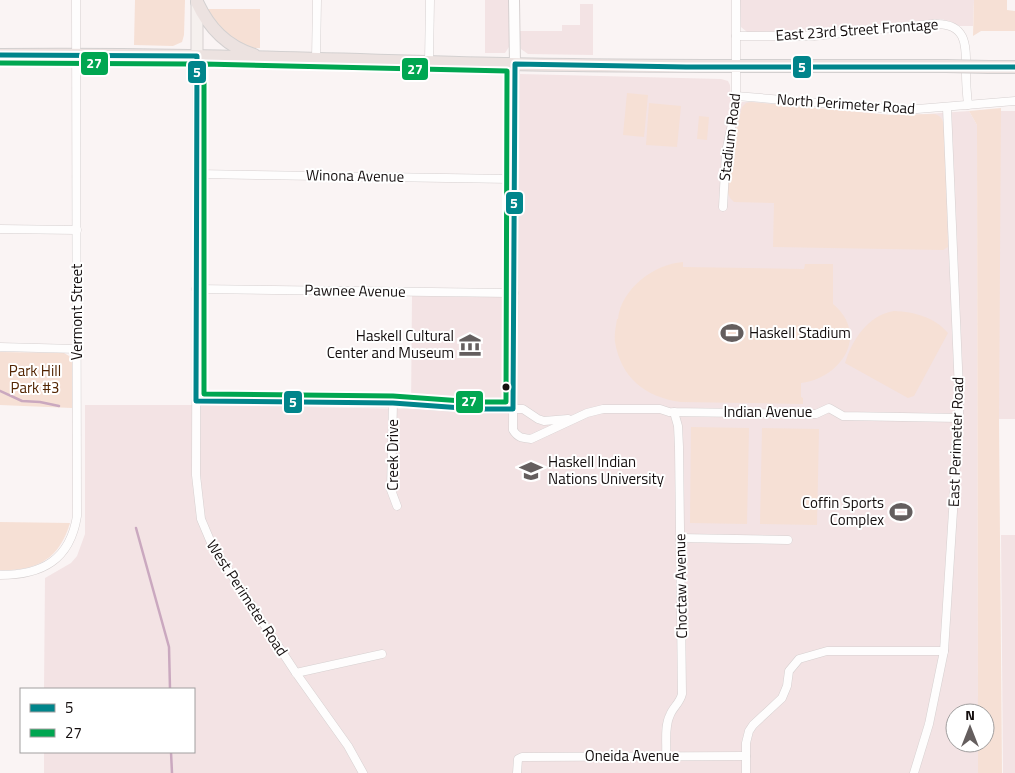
<svg xmlns="http://www.w3.org/2000/svg" width="1015" height="773" font-family="'Titillium Web',sans-serif">
	<rect width="100%" height="100%" fill="#faf4f4"/>
	<g fill="#f3e3e4">
		<path d="M 485,0 L 509,0 L 509,47 L 505,53 L 485,53 Z"/>
		<path d="M 740,0 L 974,0 L 973,26 L 959,26 L 949,21 L 940,19 L 805,31 L 747,32 L 741,27 Z"/>
		<path d="M 580,4 L 593,4 L 593,55 L 528,54 L 521,49 L 519,31 L 562,31 L 562,25 L 580,25 Z"/>
		<path d="M 520,74 L 721,79 L 728,81 L 730,85 L 731,102 L 751,102 L 890,115 L 913,115 L 969,111 L 977,125 L 978,713 L 955,713 L 955,743 L 978,743 L 978,773 L 44,773 L 44,752 L 194,752 L 194,689 L 44,689 L 45,578 L 71,563 L 77,556 L 85,534 L 85,405 L 208,405 L 411,409 L 412,296 L 518,297 Z"/>
		<rect x="999" y="111" width="16" height="308"/>
		<path d="M 1001,535 L 1015,535 L 1015,773 L 1003,773 Z"/>
	</g>
	<g fill="#f6e0d5">
		<path d="M 135,0 L 185,0 L 184,35 L 182,42 L 173,46 L 134,45 Z"/>
		<path d="M 974,0 L 1007,0 L 1007,10 L 1015,11 L 1015,31 L 981,31 L 973,36 Z"/>
		<path d="M 205,9 L 260,9 L 260,48 L 251,48 L 227,38 Z"/>
		<path d="M 627,93 L 648,95 L 644,137 L 623,135 Z"/>
		<path d="M 751,102 L 890,115 L 934,114 C 945,116 944,127 945,137 L 948,247 L 943,250 L 773,247 L 774,203 L 734,202 L 730,198 L 728,193 L 730,152 L 742,107 L 746,103 Z"/>
		<path d="M 649,103 L 681,106 L 677,147 L 646,145 Z"/>
		<path d="M 1001,108 L 999,422 L 1002,773 L 978,773 L 978,743 L 985,743 L 985,713 L 978,713 L 977,125 L 969,111 Z"/>
		<path d="M 699,116 L 709,117 L 707,140 L 697,139 Z"/>
		<path d="M 683,262 L 683,267 L 804,269 L 805,264 L 833,264 L 833,304 C 870,335 841,378 801,383 L 801,397 L 803,398 L 803,404 L 681,402 C 644,397 621,377 615,342 C 614,334 616,326 617,319 L 618,319 C 621,289 654,264 683,262 Z"/>
		<path d="M 894,311 C 915,312 934,317 948,333 L 914,396 L 908,398 L 845,363 C 852,340 868,315 894,311 Z"/>
		<path d="M 0,352 L 64,353 L 69,356 L 72,363 L 72,408 L 0,405 Z"/>
		<path d="M 691,427 L 749,428 L 747,524 L 690,523 Z"/>
		<path d="M 762,428 L 819,429 L 817,525 L 760,524 Z"/>
		<path d="M 0,522 L 70,523 C 59,560 36,571 0,570 Z"/>
	</g>
	<g fill="none" stroke-linecap="round" stroke-linejoin="round">
		<g stroke="#caa8bf" stroke-width="2.5">
			<path d="M 0,391 L 22,401 L 40,402 L 59,406"/>
			<path d="M 136,528 L 169,647 L 170,689"/>
			<path d="M 171,752 L 172,773"/>
		</g>
		<defs>
			<g id="minor">
				<path d="M 736,36 L 814,36 L 933,24 C 969,22 966,48 966,74 C 966,85 967,95 968,105"/>
				<path d="M 197,56 L 196,475 L 201,519 L 212,545 L 296,673 L 348,746 L 363,773"/>
				<path d="M 316,59 L 317,0"/>
				<path d="M 429,62 L 430,0"/>
				<path d="M 515,64 L 513,430 C 518,438 522,438 531,439 L 587,413 L 603,409 L 660,409 L 669,412 L 816,414 L 829,408 L 843,416 L 959,418"/>
				<path d="M 736,96 L 905,110 L 1015,101"/>
				<path d="M 197,174 L 514,179"/>
				<path d="M 723,207 L 726,152 L 735,110 L 736,96 L 736,0"/>
				<path d="M 0,229 L 77,230"/>
				<path d="M 196,289 L 514,293"/>
				<path d="M 0,347 L 77,349"/>
				<path d="M 196,401 L 393,403 L 476,409 L 523,409 L 538,419 L 544,421 L 568,419"/>
				<path d="M 393,403 L 391,490 L 397,506"/>
				<path d="M 680,538 L 788,540"/>
				<path d="M 0,575 C 42,575 70,560 77,516 L 76,0"/>
				<path d="M 296,673 L 382,654"/>
				<path d="M 666,756 C 667,743 664,727 670,715 C 673,707 680,703 682,694 L 679,447 L 678,426 L 674,412"/>
				<path d="M 517,773 L 518,759 L 522,757 L 746,756"/>
				<path d="M 746,773 L 746,743 L 749,731 L 753,725 L 782,698 L 787,686 L 789,671 L 799,659 L 827,651 L 944,651"/>
				<path d="M 914,773 L 929,724 L 944,651 L 959,418 L 959,391 L 947,108"/>
			</g>
			<path id="tertiary" d="M 514,0 L 515,64"/>
			<path id="secondary" d="M 197,0 L 197,56"/>
			<g id="primary">
				<path d="M 197,2 C 209,28 226,46 254,55"/>
				<path d="M 0,55 C 168,53 336,60 504,64 C 651,67 799,66 946,66"/>
				<path d="M 989,67 L 1015,67"/>
			</g>
		</defs>
		<use href="#minor" stroke="#d6d0d0" stroke-width="9"/>
		<use href="#tertiary" stroke="#d6d0d0" stroke-width="12"/>
		<use href="#secondary" stroke="#d6d0d0" stroke-width="13"/>
		<use href="#primary" stroke="#d3d0d0" stroke-width="14"/>
		<use href="#minor" stroke="#fefdfd" stroke-width="8"/>
		<use href="#tertiary" stroke="#fefdfd" stroke-width="10"/>
		<use href="#secondary" stroke="#f5f0ee" stroke-width="11"/>
		<use href="#primary" stroke="#ece2e0" stroke-width="12"/>
		<defs>
			<path id="primary-bridge" d="M 946,66 L 989,67"/>
		</defs>
		<use href="#primary-bridge" stroke="#d3d0d0" stroke-width="14" stroke-linecap="butt"/>
		<use href="#primary-bridge" stroke="#ece2e0" stroke-width="12"/>
		<defs>
			<path id="bus-1" d="M 0,55 L 197,56 L 196,401 L 393,403 L 476,409 L 513,409 L 515,64 L 686,67 L 1015,67"/>
			<g id="bus-2">
				<path d="M 0,63 L 189,64"/>
				<path d="M 204,64 L 507,71 L 506,402 L 476,402 L 393,396 L 204,394 Z"/>
			</g>
		</defs>
		<use href="#bus-1" stroke="#fff" stroke-width="9"/>
		<use href="#bus-2" stroke="#fff" stroke-width="9"/>
		<use href="#bus-1" stroke="#00858b" stroke-width="5"/>
		<use href="#bus-2" stroke="#00a651" stroke-width="5"/>
	</g>
	<defs>
		<symbol id="stadium-bare" viewBox="-9 -9 18 18"><path d="M0-5a6.5 5 0 1 0 0 10a6.5 5 0 1 0 0-10ZM-3.5-1.8h7v3.6h-7Z" fill="#645e5e" stroke="#fff" stroke-width="2.5" paint-order="stroke"/></symbol>
		<symbol id="museum-bare" viewBox="-9 -9 18 18"><path d="M0-6L6-3V-2H-6V-3ZM-5-1h2V3h-2ZM-1-1h2V3h-2ZM3-1h2V3H3ZM-6 4H6V6H-6Z" fill="#645e5e" stroke="#fff" stroke-width="2.5" paint-order="stroke"/></symbol>
		<symbol id="university-bare" viewBox="-9 -9 18 18"><path d="M0-5L7-2L0 1L-7-2ZM-4 1L0 2.5L4 1V4Q0 6-4 4Z" fill="#645e5e" stroke="#fff" stroke-width="2.5" paint-order="stroke"/></symbol>
	</defs>
	<g fill-rule="evenodd">
		<use href="#stadium-bare" x="716" y="317" width="32" height="32"/>
		<use href="#museum-bare" x="454" y="329" width="32" height="32"/>
		<use href="#university-bare" x="515" y="455" width="32" height="32"/>
		<use href="#stadium-bare" x="885" y="496" width="32" height="32"/>
	</g>
	<circle fill="#140e0e" stroke="#fff" stroke-width="2" cx="506" cy="387" r="4.5"/>
	<g text-anchor="middle" stroke-width="4" stroke-linejoin="round" paint-order="stroke">
		<g font-size="15" fill="#140e0e" stroke="#fff">
			<text transform="translate(857 30) rotate(-4)" y="5">East 23rd Street Frontage</text>
			<text transform="translate(846 104) rotate(4)" y="5">North Perimeter Road</text>
			<text transform="translate(730 137) rotate(-83)" y="5">Stadium Road</text>
			<text transform="translate(355 176) rotate(1)" y="5">Winona Avenue</text>
			<text transform="translate(355 291) rotate(1)" y="5">Pawnee Avenue</text>
			<text transform="translate(77 312) rotate(-90)" y="5">Vermont Street</text>
			<text x="768" y="417">Indian Avenue</text>
			<text transform="translate(956 442) rotate(-88)" y="5">East Perimeter Road</text>
			<text transform="translate(393 455) rotate(-90)" y="5">Creek Drive</text>
			<text transform="translate(681 586) rotate(-91)" y="5">Choctaw Avenue</text>
			<text transform="translate(247 598) rotate(57)" y="5">West Perimeter Road</text>
			<text x="632" y="761">Oneida Avenue</text>
		</g>
		<g font-size="15" fill="#140e0e" stroke="#fff" text-anchor="start">
			<text x="749" y="338">Haskell Stadium</text>
			<text x="454" y="341" text-anchor="end">Haskell Cultural<tspan x="454" dy="17">Center and Museum</tspan></text>
			<text x="548" y="467">Haskell Indian<tspan x="548" dy="17">Nations University</tspan></text>
			<text x="884" y="508" text-anchor="end">Coffin Sports<tspan x="884" dy="17">Complex</tspan></text>
		</g>
		<g font-size="15" fill="#532502" stroke="#fff">
			<text x="35" y="376">Park Hill<tspan x="35" dy="17">Park #3</tspan></text>
		</g>
	</g>
	<g stroke="#fff" stroke-width="2">
		<rect x="80" y="51" width="29" height="25" rx="5" fill="#00a651"/>
		<rect x="792" y="55" width="20" height="24" rx="5" fill="#00858b"/>
		<rect x="401" y="57" width="28" height="24" rx="5" fill="#00a651"/>
		<rect x="187" y="60" width="20" height="24" rx="5" fill="#00858b"/>
		<rect x="505" y="191" width="19" height="24" rx="5" fill="#00858b"/>
		<rect x="455" y="390" width="29" height="24" rx="5" fill="#00a651"/>
		<rect x="283" y="390" width="20" height="24" rx="5" fill="#00858b"/>
	</g>
	<g font-size="14" text-anchor="middle" font-weight="bold" fill="#fff">
		<text x="94" y="68">27</text>
		<text x="802" y="72">5</text>
		<text x="415" y="74">27</text>
		<text x="197" y="77">5</text>
		<text x="514" y="208">5</text>
		<text x="469" y="406">27</text>
		<text x="293" y="407">5</text>
	</g>
	<rect x="20" y="688" width="175" height="65" fill="#ffffff" stroke="#a19f9f"/>
	<rect x="30" y="704" width="25" height="8" fill="#00858b" stroke="#a19f9f"/>
	<text x="65" y="713" font-size="15" fill="#140e0e">5</text>
	<rect x="30" y="729" width="25" height="8" fill="#00a651" stroke="#a19f9f"/>
	<text x="65" y="738" font-size="15" fill="#140e0e">27</text>
	<g transform="translate(970 728)"><circle r="24" fill="#ffffff" stroke="#a19f9f"/>
	<path d="M0-4L9 19L0 12L-9 19Z" fill="#645e5e"/>
	<text y="-8" font-size="14" font-weight="bold" text-anchor="middle" fill="#140e0e">N</text>
	</g>
</svg>
